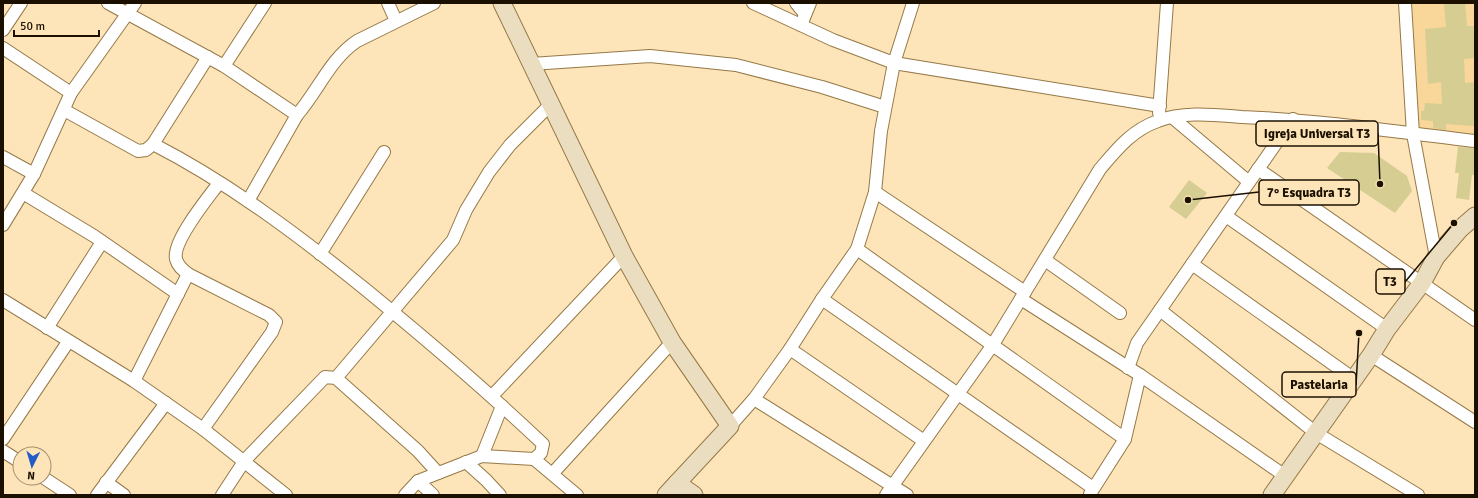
<svg xmlns="http://www.w3.org/2000/svg" width="1478" height="498" font-family="Signika,sans-serif">
	<rect width="100%" height="100%" fill="#fde4b9"/>
	<path fill="#f9d699" d="M 1405,3 L 1475,3 L 1475,141 L 1413,134 Z"/>
	<g fill="#d5cd92">
		<path d="M 1448,3 L 1465,3 L 1467,26 L 1475,26 L 1475,58 L 1464,59 L 1465,83 L 1475,82 L 1475,126 L 1446,124 L 1446,130 L 1433,128 L 1433,121 L 1421,120 L 1421,111 L 1424,111 L 1425,103 L 1442,104 L 1441,82 L 1428,84 L 1425,29 L 1446,27 L 1444,4 Z"/>
		<path d="M 1458,147 L 1475,148 L 1475,175 L 1472,175 L 1469,200 L 1456,198 L 1459,173 L 1455,173 Z"/>
		<path d="M 1340,152 L 1374,153 L 1407,176 L 1412,191 L 1395,213 L 1327,168 Z"/>
		<path d="M 1189,180 L 1207,193 L 1186,219 L 1169,207 Z"/>
	</g>
	<g fill="none" stroke-linecap="round" stroke-linejoin="round">
		<defs>
			<g id="street">
				<path d="M 108,3 L 224,66 L 297,115"/>
				<path d="M 388,3 L 396,21"/>
				<path d="M 753,3 L 833,40 L 894,63 L 1160,106"/>
				<path d="M 796,3 L 805,14"/>
				<path d="M 1405,3 L 1413,134 L 1436,257"/>
				<path d="M 801,25 L 810,3"/>
				<path d="M 3,30 L 21,3"/>
				<path d="M 3,48 L 71,93"/>
				<path d="M 531,64 L 650,56 L 736,65 L 822,87 L 885,107"/>
				<path d="M 224,66 L 265,3"/>
				<path d="M 64,110 L 138,151 L 146,150 L 153,144 L 208,57"/>
				<path d="M 1159,113 L 1167,3"/>
				<path d="M 1173,118 L 1249,182"/>
				<path d="M 153,144 C 229,183 298,235 365,289 C 426,339 486,390 543,444 L 541,453 L 534,459 L 577,495"/>
				<path d="M 3,157 L 34,174"/>
				<path d="M 1258,169 L 1475,320"/>
				<path d="M 875,192 L 1025,292"/>
				<path d="M 23,193 L 94,236 L 178,294"/>
				<path d="M 248,201 L 297,115 C 318,91 330,59 357,41 L 434,3"/>
				<path d="M 1226,216 L 1387,329"/>
				<path d="M 3,225 L 34,174 L 71,93 L 135,3"/>
				<path d="M 857,249 L 1125,439"/>
				<path d="M 320,254 L 384,152"/>
				<path d="M 1045,260 L 1120,313"/>
				<path d="M 1192,264 L 1354,379"/>
				<path d="M 822,299 L 1093,488"/>
				<path d="M 1021,299 L 1140,375 L 1285,476"/>
				<path d="M 3,300 L 134,381 L 203,429 L 286,495"/>
				<path d="M 1160,310 L 1316,433 L 1418,495"/>
				<path d="M 47,328 L 102,242"/>
				<path d="M 790,349 L 924,441"/>
				<path d="M 1371,355 L 1475,422"/>
				<path d="M 1128,368 L 1137,343 L 1293,119"/>
				<path d="M 336,378 L 453,240 L 466,210 L 489,172 L 510,145 L 551,104"/>
				<path d="M 134,381 L 188,274"/>
				<path d="M 492,396 L 624,256"/>
				<path d="M 754,399 L 907,495"/>
				<path d="M 730,426 L 754,399 L 790,349 L 822,299 L 857,249 L 875,192 L 881,131 L 894,63 L 913,3"/>
				<path d="M 203,429 L 272,332 L 276,322 L 269,315 L 188,274 C 182,269 178,266 176,259 C 172,241 208,198 219,183"/>
				<path d="M 3,439 L 68,342"/>
				<path d="M 3,451 L 20,462"/>
				<path d="M 482,456 L 502,406"/>
				<path d="M 466,462 L 486,480 L 500,495"/>
				<path d="M 553,473 L 672,342"/>
				<path d="M 44,478 L 70,495"/>
				<path d="M 418,481 L 433,495"/>
				<path d="M 106,482 L 124,495"/>
				<path d="M 1090,494 L 1125,439 L 1140,375"/>
				<path d="M 97,495 L 166,403"/>
				<path d="M 222,495 L 245,460 L 325,377 L 336,378 L 418,451 L 438,473"/>
				<path d="M 405,495 L 418,481 L 482,456 L 534,459"/>
				<path d="M 886,495 L 992,346 L 1100,169 C 1117,149 1132,130 1158,121 C 1184,111 1215,115 1242,117 C 1320,120 1397,132 1475,141"/>
			</g>
			<g id="secondary">
				<path d="M 502,3 L 624,256 L 672,342 L 730,426 L 677,483"/>
				<path d="M 666,495 L 677,483 L 694,495"/>
				<path d="M 1272,495 L 1371,355 L 1387,329 L 1422,283 L 1436,257 L 1460,229 L 1475,216"/>
			</g>
		</defs>
		<use href="#street" stroke="#957946" stroke-width="14"/>
		<use href="#secondary" stroke="#957946" stroke-width="19"/>
		<use href="#street" stroke="#fff" stroke-width="12"/>
		<use href="#secondary" stroke="#ebddbf" stroke-width="17"/>
	</g>
	<path fill="none" stroke="#1b1000" stroke-width="1.5" d="M1380 184L1378 133M1188 200L1259 192M1454 223L1405 282M1359 333L1356 385"/>
	<g fill="#1b1000" stroke="#fde4b9" stroke-width="1.5">
		<circle cx="1380" cy="184" r="4"/>
		<circle cx="1188" cy="200" r="4"/>
		<circle cx="1454" cy="223" r="4"/>
		<circle cx="1359" cy="333" r="4"/>
	</g>
	<g fill="#fde4b9" stroke="#1b1000" stroke-width="1.5">
		<rect x="1256" y="121" width="122" height="25" rx="4"/>
		<rect x="1259" y="180" width="100" height="25" rx="4"/>
		<rect x="1376" y="269" width="29" height="25" rx="4"/>
		<rect x="1282" y="372" width="74" height="25" rx="4"/>
	</g>
	<g font-size="13" text-anchor="middle" font-weight="bold" fill="#1b1000">
		<text x="1317" y="138">Igreja Universal T3</text>
		<text x="1309" y="197">7° Esquadra T3</text>
		<text x="1390" y="286">T3</text>
		<text x="1319" y="389">Pastelaria</text>
	</g>
	<rect width="1478" height="498" fill="none" stroke="#1b1000" stroke-width="8"/>
	<g transform="translate(32 466) rotate(185)"><circle r="19" fill="#fde4b9" stroke="#a38f6f"/>
	<path d="M0-3L7 15L0 10L-7 15Z" fill="#225bc7"/>
	<text y="-6" font-size="11" font-weight="bold" text-anchor="middle" fill="#1b1000">N</text>
	</g>
	<path d="M14 30v6h85v-6" fill="none" stroke="#1b1000" stroke-width="2"/>
	<text x="20" y="30" font-size="12" fill="#1b1000" stroke="#fde4b9" stroke-width="3" paint-order="stroke">50 m</text>
</svg>
